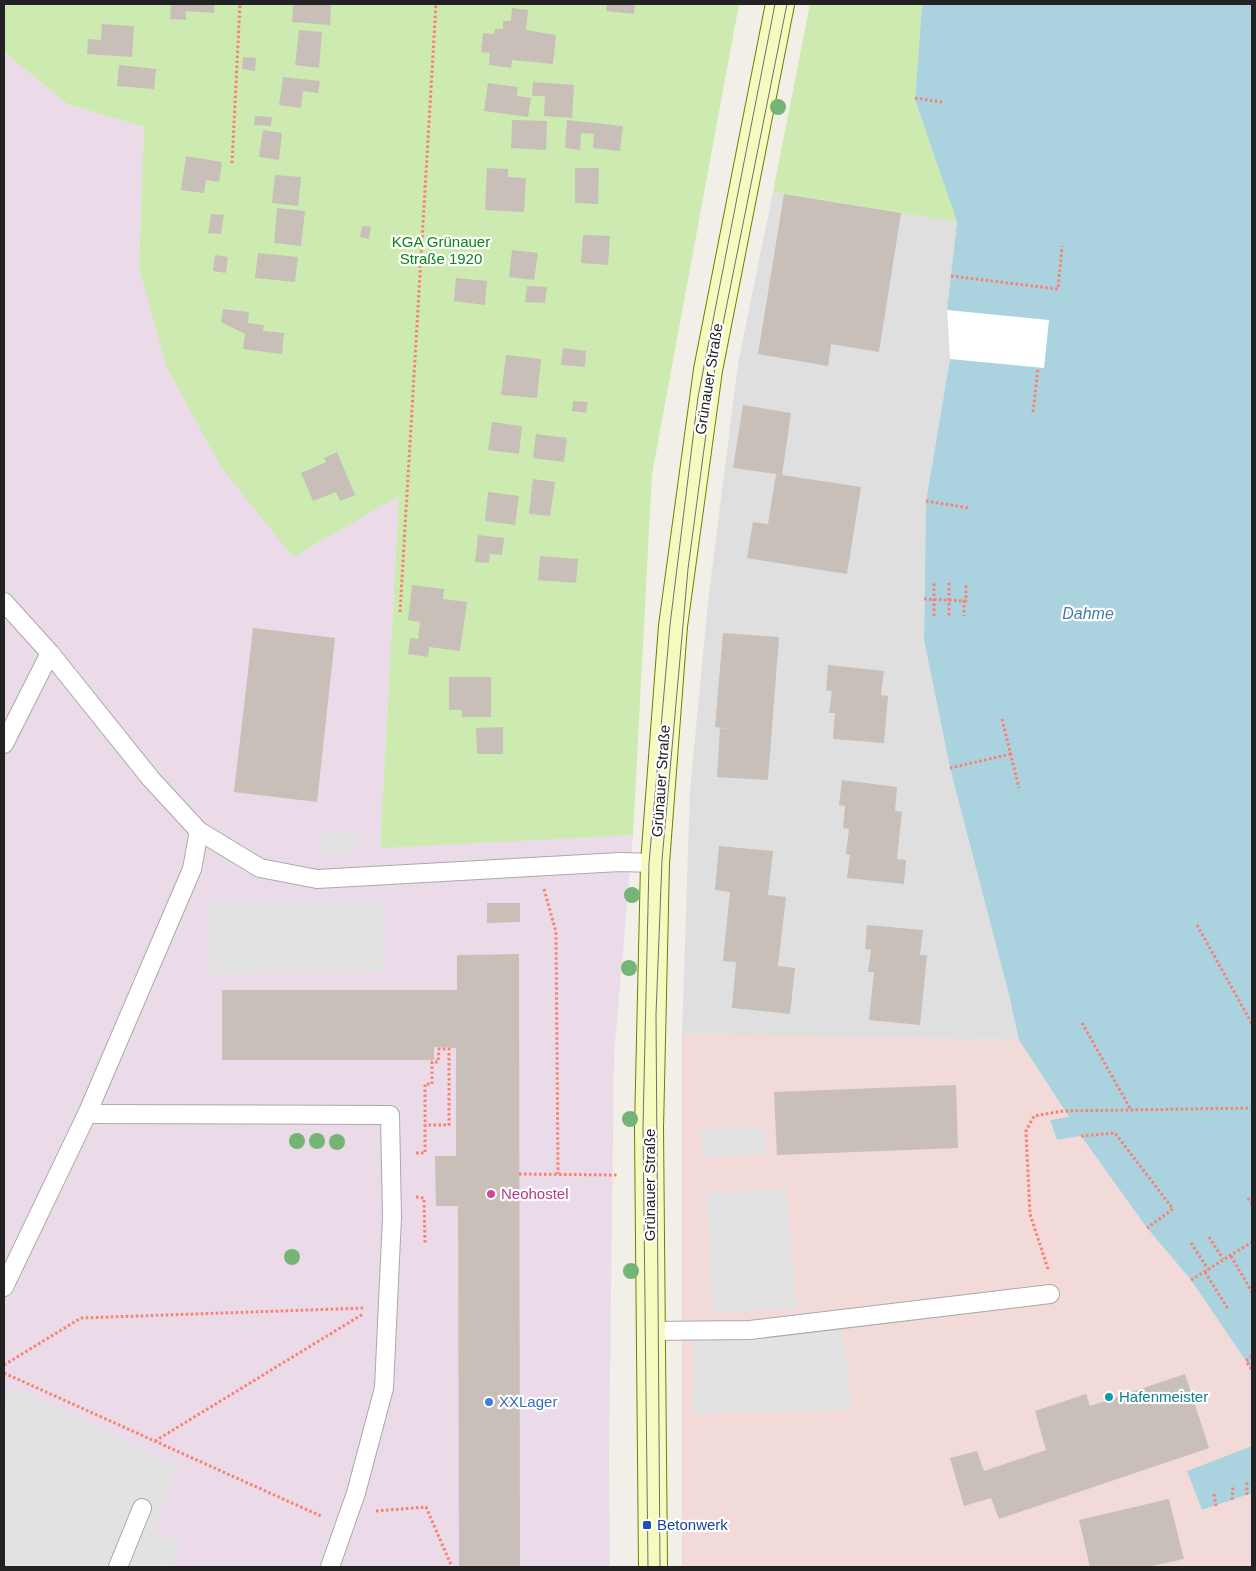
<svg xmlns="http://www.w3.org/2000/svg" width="1256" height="1571" font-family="Arial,sans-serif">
	<rect width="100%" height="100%" fill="#f2efe9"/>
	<path fill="#e0dfdf" d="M 773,192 L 957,222 L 947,309 L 950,359 L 926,501 L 924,640 L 950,768 L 1009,995 L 1019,1040 L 682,1034 L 690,791 L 708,602 L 738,363 Z"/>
	<path fill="#f2dad9" d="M 682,1034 L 1019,1040 L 1069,1118 L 1050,1120 L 1057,1140 L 1081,1136 L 1147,1228 L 1191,1280 L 1252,1370 L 1252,1446 L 1187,1471 L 1202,1510 L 1252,1493 L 1252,1567 L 682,1567 Z"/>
	<path fill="#ebdbe8" d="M 4,52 L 67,104 L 144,127 L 139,267 L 293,557 L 399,495 L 380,847 L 633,835 L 614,1055 L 609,1457 L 610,1567 L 4,1567 Z"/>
	<g fill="#cdebb0">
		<path d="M 4,4 L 739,4 L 652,474 L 633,835 L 380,848 L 399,496 L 293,557 L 221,467 L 166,366 L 139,267 L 144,127 L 67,104 L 4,52 Z"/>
		<path d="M 810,4 L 922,4 L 915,100 L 957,222 L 773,192 Z"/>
	</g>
	<g fill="#e2e2e2">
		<path d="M 355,830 L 356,853 L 322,855 L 320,831 Z"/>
		<path d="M 384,901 L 385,972 L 210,974 L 209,903 Z"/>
		<path d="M 762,1126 L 767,1154 L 703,1158 L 700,1128 Z"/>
		<path d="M 786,1188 L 797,1308 L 712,1313 L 707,1193 Z"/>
		<path d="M 842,1327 L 852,1410 L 692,1414 L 694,1335 Z"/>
		<path d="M 12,1387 L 177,1465 L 154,1533 L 181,1543 L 173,1567 L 4,1567 L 4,1404 Z"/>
	</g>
	<g fill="#aad3df">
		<path d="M 922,4 L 1252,4 L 1252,1370 L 1191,1280 L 1147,1228 L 1081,1136 L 1057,1140 L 1050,1120 L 1069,1117 L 1019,1040 L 1009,995 L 950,768 L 924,640 L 926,501 L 950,359 L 947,309 L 957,222 L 915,100 Z"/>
		<path d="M 1252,1446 L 1252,1493 L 1202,1510 L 1187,1471 Z"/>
	</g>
	<path fill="#fff" d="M 947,310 L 1049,320 L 1044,368 L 950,359 Z"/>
	<g fill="#c7bfb8">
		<path d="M 171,4 L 214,4 L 214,13 L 186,11 L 186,20 L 170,19 Z"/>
		<path d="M 293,4 L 331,4 L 330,25 L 292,22 Z"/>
		<path d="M 607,4 L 635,4 L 634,14 L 606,11 Z"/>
		<path d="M 512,8 L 528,10 L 526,30 L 556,35 L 553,64 L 512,60 L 511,68 L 489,65 L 490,53 L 481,52 L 483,33 L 494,34 L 495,29 L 503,29 L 503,21 L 511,21 Z"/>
		<path d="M 102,24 L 134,26 L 132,57 L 87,54 L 88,39 L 101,40 Z"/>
		<path d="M 299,30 L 322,32 L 319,68 L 295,65 Z"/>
		<path d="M 243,57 L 256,58 L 255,71 L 242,69 Z"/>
		<path d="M 119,65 L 156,69 L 154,89 L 117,86 Z"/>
		<path d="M 283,77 L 320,81 L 318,93 L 303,91 L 301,108 L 279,105 Z"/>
		<path d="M 533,82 L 574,85 L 572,118 L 544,116 L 545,96 L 532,96 Z"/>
		<path d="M 488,83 L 518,87 L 517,96 L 531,98 L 528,117 L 484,111 Z"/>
		<path d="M 255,116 L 272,117 L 271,126 L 254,125 Z"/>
		<path d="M 512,120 L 547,121 L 546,150 L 511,148 Z"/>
		<path d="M 567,120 L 623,126 L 620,151 L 593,148 L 594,134 L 581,133 L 580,150 L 565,148 Z"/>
		<path d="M 263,130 L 282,133 L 279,160 L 259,157 Z"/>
		<path d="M 186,156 L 222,162 L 219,182 L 206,180 L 204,193 L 181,190 Z"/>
		<path d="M 487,168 L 508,169 L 508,177 L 526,178 L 524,212 L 485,210 Z"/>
		<path d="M 575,168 L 599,168 L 598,204 L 575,203 Z"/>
		<path d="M 275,175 L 301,177 L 298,206 L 272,203 Z"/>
		<path d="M 784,194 L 901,213 L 879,352 L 831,344 L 828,366 L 758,354 Z"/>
		<path d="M 277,208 L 305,211 L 301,246 L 274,243 Z"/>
		<path d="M 211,214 L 224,215 L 221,234 L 208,233 Z"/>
		<path d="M 362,226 L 371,227 L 369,239 L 360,237 Z"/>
		<path d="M 583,235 L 610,236 L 608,265 L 581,263 Z"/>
		<path d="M 512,250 L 538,253 L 534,280 L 509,277 Z"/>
		<path d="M 258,253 L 298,257 L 295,282 L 255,278 Z"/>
		<path d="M 215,255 L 228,257 L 226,273 L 213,271 Z"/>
		<path d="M 456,278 L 487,281 L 485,305 L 454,301 Z"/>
		<path d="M 527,286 L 547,287 L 545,303 L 525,302 Z"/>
		<path d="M 223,309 L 249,312 L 248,323 L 264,325 L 263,331 L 284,333 L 282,354 L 243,349 L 245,334 L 221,322 Z"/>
		<path d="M 563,348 L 586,351 L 585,367 L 561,365 Z"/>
		<path d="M 506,355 L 541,359 L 537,398 L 501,395 Z"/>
		<path d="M 573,401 L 588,402 L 586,413 L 572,411 Z"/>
		<path d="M 743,405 L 791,413 L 782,475 L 861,487 L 847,574 L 747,558 L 753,522 L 768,524 L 776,474 L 733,468 Z"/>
		<path d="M 492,422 L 522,426 L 519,454 L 488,450 Z"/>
		<path d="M 536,434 L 567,438 L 564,462 L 533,458 Z"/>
		<path d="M 337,452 L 355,495 L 340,501 L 336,492 L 313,501 L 301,473 L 326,462 L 324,458 Z"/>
		<path d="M 533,479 L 555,482 L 550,516 L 529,514 Z"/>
		<path d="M 488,492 L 519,496 L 515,525 L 485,521 Z"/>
		<path d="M 478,535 L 504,538 L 502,555 L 490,554 L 489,563 L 475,562 Z"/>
		<path d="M 540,556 L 578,559 L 576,583 L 538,580 Z"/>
		<path d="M 412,585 L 444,589 L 443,599 L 467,602 L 460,651 L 429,647 L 428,657 L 408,654 L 410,638 L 418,639 L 420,622 L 408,620 Z"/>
		<path d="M 253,628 L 335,638 L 317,802 L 234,792 Z"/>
		<path d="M 723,633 L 779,637 L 768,780 L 717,777 L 720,728 L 732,729 L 715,727 Z"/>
		<path d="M 828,665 L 884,671 L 881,695 L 888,696 L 884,743 L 833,739 L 835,713 L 829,713 L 832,691 L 826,690 Z"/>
		<path d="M 449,677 L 491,677 L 491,717 L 462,717 L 462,710 L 449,710 Z"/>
		<path d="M 503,727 L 503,754 L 477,754 L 476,728 Z"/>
		<path d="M 842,780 L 897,787 L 895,811 L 902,812 L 897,859 L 906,860 L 904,884 L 847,878 L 850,855 L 846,854 L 849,829 L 843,828 L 845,806 L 839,805 Z"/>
		<path d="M 719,846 L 773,851 L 768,895 L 786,897 L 778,966 L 795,968 L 790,1014 L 732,1008 L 736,962 L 723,961 L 730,892 L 715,890 Z"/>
		<path d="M 487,903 L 520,903 L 520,922 L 487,923 Z"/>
		<path d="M 867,925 L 923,930 L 920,955 L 927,955 L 920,1025 L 869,1020 L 874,972 L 868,972 L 871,950 L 865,949 Z"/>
		<path d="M 519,954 L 520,1567 L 459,1567 L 458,1206 L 436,1206 L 435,1156 L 456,1156 L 456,1048 L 434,1047 L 434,1060 L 222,1060 L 222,990 L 457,990 L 457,955 Z"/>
		<path d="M 956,1085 L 958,1148 L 777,1155 L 774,1092 Z"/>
		<path d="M 1185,1374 L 1209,1448 L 999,1519 L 991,1498 L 964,1506 L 950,1458 L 977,1451 L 984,1471 L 1046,1450 L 1035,1411 L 1086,1394 L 1090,1406 Z"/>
		<path d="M 1113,1394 L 1114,1396 L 1104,1400 L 1103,1397 Z"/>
		<path d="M 1169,1499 L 1184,1559 L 1147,1567 L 1090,1567 L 1079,1520 Z"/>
	</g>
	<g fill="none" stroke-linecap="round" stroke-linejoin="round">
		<defs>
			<g id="service">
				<path d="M 4,602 L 50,653 L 151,779 L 199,831 L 260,868 L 317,879 L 620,862 L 655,863"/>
				<path d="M 4,744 L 50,653"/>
				<path d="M 87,1114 L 390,1115 L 392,1217 L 384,1388 L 356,1493 L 330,1567"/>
				<path d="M 4,1287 L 87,1114 L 192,869 L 199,831"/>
				<path d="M 650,1331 L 750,1330 L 1050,1294"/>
				<path d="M 118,1567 L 142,1508"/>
			</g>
			<path id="secondary" d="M 653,1567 L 649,1128 L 655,863 L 673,626 L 708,370 L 780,4"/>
		</defs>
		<use href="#service" stroke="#a9a9a9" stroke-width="20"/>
		<use href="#secondary" stroke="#707d05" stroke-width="30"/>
		<g stroke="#fa8072" stroke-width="3" stroke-dasharray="2.5 2.5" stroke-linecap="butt">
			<path d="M 915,98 L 942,102"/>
			<path d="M 232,163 L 240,4"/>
			<path d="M 951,276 L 1058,289 L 1062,246"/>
			<path d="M 1033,412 L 1038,368"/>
			<path d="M 926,501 L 969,508"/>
			<path d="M 949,583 L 949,616"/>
			<path d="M 924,599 L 966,601 L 966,585"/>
			<path d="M 964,600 L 964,616"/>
			<path d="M 400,612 L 436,4"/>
			<path d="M 934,616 L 934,583"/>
			<path d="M 1002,719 L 1019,788"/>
			<path d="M 950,768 L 1011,754"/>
			<path d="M 544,889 L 556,932 L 558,1174"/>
			<path d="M 1197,925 L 1252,1024"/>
			<path d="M 1082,1023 L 1131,1110"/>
			<path d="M 1081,1136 L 1115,1133 L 1173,1209 L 1147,1228"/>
			<path d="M 416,1153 L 425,1153 L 425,1084 L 432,1084 L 432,1062 L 438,1062 L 439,1049 L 449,1049 L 449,1125 L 425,1125"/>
			<path d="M 519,1174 L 617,1175"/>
			<path d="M 416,1197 L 424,1198 L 425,1243"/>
			<path d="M 1248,1198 L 1252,1204"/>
			<path d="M 1209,1237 L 1223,1259"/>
			<path d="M 1191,1243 L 1208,1269"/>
			<path d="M 1231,1256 L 1252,1292"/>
			<path d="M 1048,1269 L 1030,1214 L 1026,1131 L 1034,1116 L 1063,1111 L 1252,1108"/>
			<path d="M 1205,1272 L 1228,1309"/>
			<path d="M 1191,1280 L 1252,1242"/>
			<path d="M 1252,1356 L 1246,1361 L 1252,1370"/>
			<path d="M 4,1365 L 81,1318 L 365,1308"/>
			<path d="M 4,1373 L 323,1517"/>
			<path d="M 155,1441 L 363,1314"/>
			<path d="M 1214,1494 L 1216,1506"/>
			<path d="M 1247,1495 L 1247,1480"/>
			<path d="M 1232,1500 L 1233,1485"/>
			<path d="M 376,1511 L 426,1507 L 452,1567"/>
		</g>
		<use href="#service" stroke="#fff" stroke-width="18"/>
		<use href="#secondary" stroke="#f7fabf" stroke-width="28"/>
		<g stroke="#707070" stroke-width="1">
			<path d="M 648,1567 L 643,1127 L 649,863 L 670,625 L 698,397 L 775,4"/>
			<path d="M 660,1567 L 656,1014 L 662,860 L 688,569 L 716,359 L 787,4"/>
		</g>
	</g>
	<g fill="#74b475">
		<circle cx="778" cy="107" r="8"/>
		<circle cx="632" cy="895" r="8"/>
		<circle cx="629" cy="968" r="8"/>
		<circle cx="630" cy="1119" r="8"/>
		<circle cx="297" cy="1141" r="8"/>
		<circle cx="317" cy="1141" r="8"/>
		<circle cx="337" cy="1142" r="8"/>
		<circle cx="292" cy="1257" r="8"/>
		<circle cx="631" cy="1271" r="8"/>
	</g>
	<circle fill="#d1479c" stroke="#fff" stroke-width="2" cx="491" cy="1194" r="5"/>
	<circle fill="#0f9aa8" stroke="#fff" stroke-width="2" cx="1109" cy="1397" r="5"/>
	<circle fill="#3f7fe0" stroke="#fff" stroke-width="2" cx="489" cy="1402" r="5"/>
	<rect fill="#1a4fb4" stroke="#fff" stroke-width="2" x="642" y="1520" width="10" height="10" rx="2.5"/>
	<g text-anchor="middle" stroke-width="4.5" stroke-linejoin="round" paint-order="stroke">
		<g font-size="15" fill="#0c8416" stroke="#fff">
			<text x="441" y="247">KGA Grünauer<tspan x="441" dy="17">Straße 1920</tspan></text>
		</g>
		<g font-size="15" fill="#222" stroke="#fff">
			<text transform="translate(709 379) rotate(-81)" y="5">Grünauer Straße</text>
			<text transform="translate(661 781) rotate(-86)" y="5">Grünauer Straße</text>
			<text transform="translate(650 1185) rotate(-90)" y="5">Grünauer Straße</text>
		</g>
		<g font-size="15" fill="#b23c85" stroke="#fff" text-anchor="start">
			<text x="501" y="1199">Neohostel</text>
		</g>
		<g font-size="15" fill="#0d838f" stroke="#fff" text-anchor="start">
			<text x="1119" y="1402">Hafenmeister</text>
		</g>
		<g font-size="15" fill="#366cbe" stroke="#fff" text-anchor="start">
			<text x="499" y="1407">XXLager</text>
		</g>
		<g font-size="15" fill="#164399" stroke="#fff" text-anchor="start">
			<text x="657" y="1530">Betonwerk</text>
		</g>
		<g font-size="16" font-style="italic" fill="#4a7aab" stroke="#fff">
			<text x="1088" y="619">Dahme</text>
		</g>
	</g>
	<rect width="1256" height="1571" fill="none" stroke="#222222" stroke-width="10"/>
</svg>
